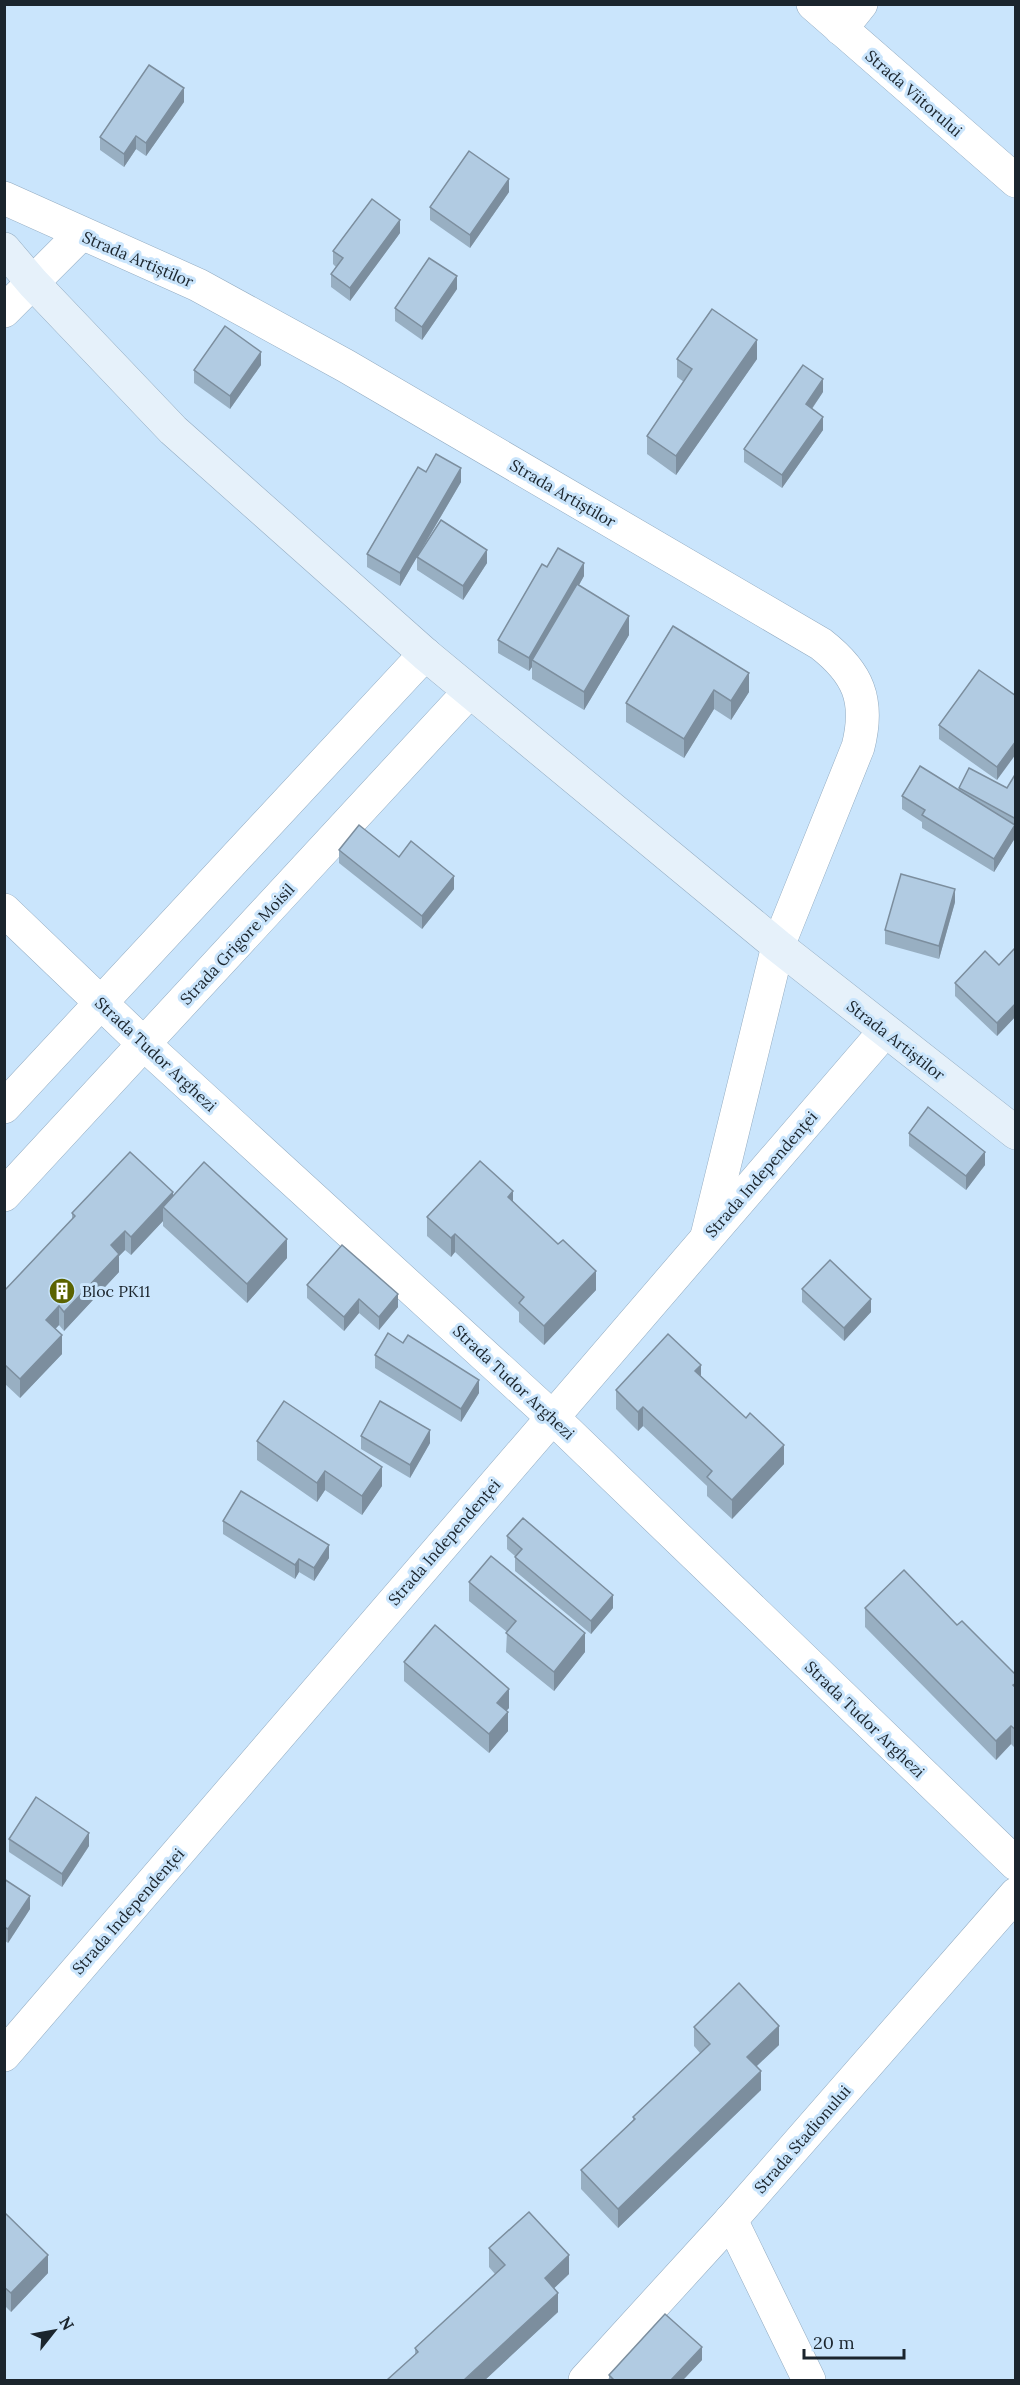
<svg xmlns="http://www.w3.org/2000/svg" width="1020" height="2385" font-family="Lora,serif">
	<rect width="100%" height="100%" fill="#cae5fc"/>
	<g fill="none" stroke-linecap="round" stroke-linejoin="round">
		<defs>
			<g id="street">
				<path d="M 813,4 L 1016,181"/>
				<path d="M 841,29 L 861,4"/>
				<path d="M 4,198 L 198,285 L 346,366 L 821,644 C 858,673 870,700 858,747 L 778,946 L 707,1236"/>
				<path d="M 4,311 L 81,234"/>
				<path d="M 4,910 L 145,1045 L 551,1416 L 1016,1864"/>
				<path d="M 4,1107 L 425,654"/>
				<path d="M 4,1195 L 469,692"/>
				<path d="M 4,2055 L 885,1031"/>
				<path d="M 731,2220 L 809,2380"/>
				<path d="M 585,2380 L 731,2220 L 1016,1894"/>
			</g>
			<path id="secondary" d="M 4,249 L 33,283 L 173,430 L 425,654 L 778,946 L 1016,1133"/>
		</defs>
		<use href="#street" stroke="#93acc2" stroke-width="34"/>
		<use href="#secondary" stroke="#93acc2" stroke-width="34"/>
		<use href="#street" stroke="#fff" stroke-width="33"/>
		<use href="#secondary" stroke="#e6f1fa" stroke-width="33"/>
	</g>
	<g fill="#98afc2">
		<path d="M 184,102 L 146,156 L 136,149 L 124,167 L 100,150 L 100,137 Z"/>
		<path d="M 509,192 L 470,248 L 430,220 L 430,207 Z"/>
		<path d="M 400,233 L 350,301 L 331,287 L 331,274 L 336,267 L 333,264 L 333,251 Z"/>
		<path d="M 457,289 L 422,340 L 395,321 L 395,308 Z"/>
		<path d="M 677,359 L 757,359 L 676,475 L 647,454 L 647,436 L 684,382 L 677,377 Z"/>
		<path d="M 261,365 L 230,409 L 194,383 L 194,370 Z"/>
		<path d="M 823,392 L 812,409 L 823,430 L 782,488 L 744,462 L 744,449 Z"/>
		<path d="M 426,472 L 461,482 L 419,554 L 487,563 L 463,600 L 417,570 L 417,557 L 400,586 L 367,567 L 367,554 Z"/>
		<path d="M 547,567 L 584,576 L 579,585 L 629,635 L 584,710 L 532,679 L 532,667 L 529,671 L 498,653 L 498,640 Z"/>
		<path d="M 673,626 L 749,692 L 731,720 L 714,709 L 684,758 L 626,722 L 626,703 Z"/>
		<path d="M 1016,696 L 997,780 L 939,739 L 939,725 Z"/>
		<path d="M 1016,773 L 1015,838 L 994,872 L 922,828 L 922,822 L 902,809 L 902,796 L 959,790 L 959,788 L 1007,788 Z"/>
		<path d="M 339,850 L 399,857 L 454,889 L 422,929 L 339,863 Z"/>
		<path d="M 955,902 L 939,959 L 885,944 L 885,930 Z"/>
		<path d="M 1016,947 L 1016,1016 L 997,1036 L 955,996 L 955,983 L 999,965 Z"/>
		<path d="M 909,1133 L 985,1165 L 966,1190 L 909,1146 Z"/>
		<path d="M 173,1197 L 287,1258 L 247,1303 L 163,1226 L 163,1221 L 131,1255 L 125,1250 L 119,1256 L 119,1272 L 64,1331 L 59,1325 L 55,1329 L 62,1354 L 20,1398 L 4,1383 L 4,1291 L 72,1219 L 72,1213 Z"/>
		<path d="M 513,1202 L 596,1290 L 544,1345 L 519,1322 L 519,1312 L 455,1252 L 451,1257 L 427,1236 L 427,1217 Z"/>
		<path d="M 307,1285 L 398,1307 L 379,1330 L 359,1313 L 344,1331 L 307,1298 Z"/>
		<path d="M 802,1289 L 871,1312 L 844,1341 L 802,1302 Z"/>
		<path d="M 375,1355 L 479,1393 L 461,1422 L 375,1368 Z"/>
		<path d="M 701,1376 L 784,1464 L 732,1519 L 707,1496 L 707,1486 L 643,1426 L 638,1431 L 616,1409 L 616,1390 Z"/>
		<path d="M 361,1436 L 430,1443 L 410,1478 L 361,1449 Z"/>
		<path d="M 257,1441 L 382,1486 L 362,1515 L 325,1490 L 317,1502 L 257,1460 Z"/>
		<path d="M 223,1521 L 329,1558 L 314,1581 L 299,1572 L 295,1579 L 223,1534 Z"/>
		<path d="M 507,1536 L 613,1608 L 591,1634 L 515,1571 L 515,1556 L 507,1549 Z"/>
		<path d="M 469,1582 L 585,1652 L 554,1691 L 506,1652 L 507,1632 L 469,1601 Z"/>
		<path d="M 865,1608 L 957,1625 L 1016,1675 L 1016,1749 L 1011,1744 L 996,1760 L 865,1627 Z"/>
		<path d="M 404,1662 L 509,1708 L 507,1710 L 508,1731 L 489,1753 L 404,1681 Z"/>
		<path d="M 9,1839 L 89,1846 L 62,1887 L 9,1852 Z"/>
		<path d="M 4,1879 L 30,1909 L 8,1943 L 4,1940 Z"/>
		<path d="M 694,2027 L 779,2045 L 757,2066 L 761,2090 L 618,2228 L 581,2189 L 581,2170 L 633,2120 L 633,2117 L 700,2053 L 694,2046 Z"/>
		<path d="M 4,2212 L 48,2273 L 11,2312 L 4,2305 Z"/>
		<path d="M 489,2248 L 569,2274 L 554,2288 L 558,2312 L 485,2380 L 387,2380 L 415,2355 L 415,2348 L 495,2274 L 489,2267 Z"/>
		<path d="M 702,2360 L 683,2380 L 609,2380 L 609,2375 Z"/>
	</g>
	<g fill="#7c8e9e">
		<path d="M 184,88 L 184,102 L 146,156 L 146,143 Z"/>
		<path d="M 136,136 L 136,149 L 124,167 L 124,154 Z"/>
		<path d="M 509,179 L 509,192 L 470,248 L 470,235 Z"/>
		<path d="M 400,220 L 400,233 L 350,301 L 350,288 Z"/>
		<path d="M 457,276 L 457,289 L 422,340 L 422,327 Z"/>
		<path d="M 757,340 L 757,359 L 676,475 L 676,456 Z"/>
		<path d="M 261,352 L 261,365 L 230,409 L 230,396 Z"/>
		<path d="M 823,379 L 823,392 L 806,417 L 806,404 Z"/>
		<path d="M 823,417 L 823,430 L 782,488 L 782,475 Z"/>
		<path d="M 461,468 L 461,482 L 400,586 L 400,573 Z"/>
		<path d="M 487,550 L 487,563 L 463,600 L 463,586 Z"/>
		<path d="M 584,563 L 584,576 L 535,662 L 532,660 L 532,667 L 529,671 L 529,658 Z"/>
		<path d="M 629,616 L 629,635 L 584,710 L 584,692 Z"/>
		<path d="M 749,673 L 749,692 L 731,720 L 731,701 Z"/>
		<path d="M 714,690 L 714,709 L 684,758 L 684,739 Z"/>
		<path d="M 1016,741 L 1016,754 L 997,780 L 997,767 Z"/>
		<path d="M 1015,825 L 1015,838 L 994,872 L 994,859 Z"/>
		<path d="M 454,876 L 454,889 L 422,929 L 422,916 Z"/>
		<path d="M 955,889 L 955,902 L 939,959 L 939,946 Z"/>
		<path d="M 1016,1003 L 1016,1016 L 997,1036 L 997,1023 Z"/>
		<path d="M 985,1152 L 985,1165 L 966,1190 L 966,1176 Z"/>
		<path d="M 513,1191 L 513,1210 L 508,1197 Z"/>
		<path d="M 173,1192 L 173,1211 L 163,1207 L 163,1221 L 131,1255 L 131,1237 Z"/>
		<path d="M 125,1231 L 125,1250 L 119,1256 L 119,1272 L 64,1331 L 64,1312 L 111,1245 Z"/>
		<path d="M 455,1234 L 455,1252 L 451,1257 L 451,1238 Z"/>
		<path d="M 287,1239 L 287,1258 L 247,1303 L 247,1284 Z"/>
		<path d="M 596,1271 L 596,1290 L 544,1345 L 544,1326 Z"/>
		<path d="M 398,1294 L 398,1307 L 379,1330 L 379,1317 Z"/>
		<path d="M 359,1299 L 359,1313 L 344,1331 L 344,1317 Z"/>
		<path d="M 871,1299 L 871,1312 L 844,1341 L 844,1328 Z"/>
		<path d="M 59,1306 L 59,1325 L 46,1339 L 46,1320 Z"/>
		<path d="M 62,1335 L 62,1354 L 20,1398 L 20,1379 Z"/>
		<path d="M 701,1365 L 701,1384 L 695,1371 Z"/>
		<path d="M 479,1380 L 479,1393 L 461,1422 L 461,1409 Z"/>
		<path d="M 643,1407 L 643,1426 L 638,1431 L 638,1412 Z"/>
		<path d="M 430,1430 L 430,1443 L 410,1478 L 410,1465 Z"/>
		<path d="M 784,1445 L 784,1464 L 732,1519 L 732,1500 Z"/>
		<path d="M 382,1467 L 382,1486 L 362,1515 L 362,1496 Z"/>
		<path d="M 325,1471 L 325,1490 L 317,1502 L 317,1483 Z"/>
		<path d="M 329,1545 L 329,1558 L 314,1581 L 314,1568 Z"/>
		<path d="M 299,1559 L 299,1572 L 295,1579 L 295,1565 Z"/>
		<path d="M 613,1595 L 613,1608 L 591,1634 L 591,1621 Z"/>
		<path d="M 585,1633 L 585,1652 L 554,1691 L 554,1672 Z"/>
		<path d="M 509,1689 L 509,1708 L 497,1721 L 497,1703 Z"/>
		<path d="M 508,1712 L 508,1731 L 489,1753 L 489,1734 Z"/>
		<path d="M 1011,1726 L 1011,1744 L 996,1760 L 996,1741 Z"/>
		<path d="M 89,1833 L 89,1846 L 62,1887 L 62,1874 Z"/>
		<path d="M 30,1896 L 30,1909 L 8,1943 L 8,1929 Z"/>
		<path d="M 779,2026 L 779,2045 L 747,2075 L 747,2057 Z"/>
		<path d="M 761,2071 L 761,2090 L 618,2228 L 618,2209 Z"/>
		<path d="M 48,2255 L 48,2273 L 11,2312 L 11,2293 Z"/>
		<path d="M 569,2255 L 569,2274 L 545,2297 L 545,2278 Z"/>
		<path d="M 558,2293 L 558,2312 L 485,2380 L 464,2380 Z"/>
		<path d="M 702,2347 L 702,2360 L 683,2380 L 671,2380 Z"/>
	</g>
	<g fill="#b1cbe2" stroke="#7c8e9e" stroke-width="1.5">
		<path d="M 149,65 L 184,88 L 146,143 L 136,136 L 124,154 L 100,137 Z"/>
		<path d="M 469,151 L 509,179 L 470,235 L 430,207 Z"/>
		<path d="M 372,199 L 400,220 L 350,288 L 331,274 L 343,258 L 333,251 Z"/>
		<path d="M 429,258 L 457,276 L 422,327 L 395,308 Z"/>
		<path d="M 712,309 L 757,340 L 676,456 L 647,436 L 692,369 L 677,359 Z"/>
		<path d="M 225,326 L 261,352 L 230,396 L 194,370 Z"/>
		<path d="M 803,365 L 823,379 L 806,404 L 823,417 L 782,475 L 744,449 Z"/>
		<path d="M 436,454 L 461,468 L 400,573 L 367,554 L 418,467 L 426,472 Z"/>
		<path d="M 441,520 L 487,550 L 463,586 L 417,557 Z"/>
		<path d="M 558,548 L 584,563 L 529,658 L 498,640 L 542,564 L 547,567 Z"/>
		<path d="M 577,584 L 629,616 L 584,692 L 532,660 Z"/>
		<path d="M 673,626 L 749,673 L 731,701 L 714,690 L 684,739 L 626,703 Z"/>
		<path d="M 979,670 L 1016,696 L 1016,741 L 997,767 L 939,725 Z"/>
		<path d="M 920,766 L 1015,825 L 994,859 L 922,815 L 925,810 L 902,796 Z"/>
		<path d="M 969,768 L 1007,788 L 1016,773 L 1016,819 L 959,788 Z"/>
		<path d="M 359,825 L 399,857 L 411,841 L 454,876 L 422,916 L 339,850 Z"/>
		<path d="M 901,874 L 955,889 L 939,946 L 885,930 Z"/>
		<path d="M 1016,947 L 1016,1003 L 997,1023 L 955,983 L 985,951 L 999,965 Z"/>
		<path d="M 928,1107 L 985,1152 L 966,1176 L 909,1133 Z"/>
		<path d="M 130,1152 L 173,1192 L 131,1237 L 125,1231 L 111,1245 L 119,1254 L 64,1312 L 59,1306 L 46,1320 L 62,1335 L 20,1379 L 4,1364 L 4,1291 L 75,1216 L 72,1213 Z"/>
		<path d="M 480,1161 L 513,1191 L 508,1197 L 558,1244 L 563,1240 L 596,1271 L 544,1326 L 519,1303 L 524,1297 L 455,1234 L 451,1238 L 427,1217 Z"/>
		<path d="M 204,1162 L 287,1239 L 247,1284 L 163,1207 Z"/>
		<path d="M 342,1245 L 398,1294 L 379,1317 L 359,1299 L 344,1317 L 307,1285 Z"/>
		<path d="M 830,1260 L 871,1299 L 844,1328 L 802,1289 Z"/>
		<path d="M 388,1333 L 403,1343 L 408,1335 L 479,1380 L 461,1409 L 375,1355 Z"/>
		<path d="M 668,1334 L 701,1365 L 695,1371 L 746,1418 L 750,1413 L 784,1445 L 732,1500 L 707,1477 L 712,1471 L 643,1407 L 638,1412 L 616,1390 Z"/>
		<path d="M 284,1401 L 382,1467 L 362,1496 L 325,1471 L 317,1483 L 257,1441 Z"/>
		<path d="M 380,1401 L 430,1430 L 410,1465 L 361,1436 Z"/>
		<path d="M 241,1491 L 329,1545 L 314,1568 L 299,1559 L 295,1565 L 223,1521 Z"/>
		<path d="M 523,1518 L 613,1595 L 591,1621 L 515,1557 L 522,1549 L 507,1536 Z"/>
		<path d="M 491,1556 L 585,1633 L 554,1672 L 506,1633 L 516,1621 L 469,1582 Z"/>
		<path d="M 904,1570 L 957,1625 L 962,1621 L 1016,1675 L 1016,1683 L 1013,1685 L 1016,1688 L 1016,1730 L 1011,1726 L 996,1741 L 865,1608 Z"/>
		<path d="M 435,1625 L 509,1689 L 497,1703 L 508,1712 L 489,1734 L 404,1662 Z"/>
		<path d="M 36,1797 L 89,1833 L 62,1874 L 9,1839 Z"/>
		<path d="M 4,1879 L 30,1896 L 8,1929 L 4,1927 Z"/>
		<path d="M 739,1983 L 779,2026 L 747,2057 L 761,2071 L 618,2209 L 581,2170 L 635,2119 L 633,2117 L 710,2044 L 694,2027 Z"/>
		<path d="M 4,2212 L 48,2255 L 11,2293 L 4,2287 Z"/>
		<path d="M 529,2212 L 569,2255 L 545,2278 L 558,2293 L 464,2380 L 387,2380 L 418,2352 L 415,2348 L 505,2265 L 489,2248 Z"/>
		<path d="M 665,2314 L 702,2347 L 671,2380 L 614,2380 L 609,2375 Z"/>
	</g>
	<defs>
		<symbol id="building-disc" viewBox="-11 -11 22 22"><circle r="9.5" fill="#5b6301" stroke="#cae5fc"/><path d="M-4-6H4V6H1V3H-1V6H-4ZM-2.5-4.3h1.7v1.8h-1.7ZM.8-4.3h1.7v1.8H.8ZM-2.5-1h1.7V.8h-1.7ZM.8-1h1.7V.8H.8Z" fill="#fff"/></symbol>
	</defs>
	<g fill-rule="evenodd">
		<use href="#building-disc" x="47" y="1276" width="30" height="30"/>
	</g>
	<g text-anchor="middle" stroke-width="6" stroke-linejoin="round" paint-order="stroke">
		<g font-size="16" fill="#1b252d" stroke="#cae5fc">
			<text transform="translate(914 93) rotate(41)" y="6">Strada Viitorului</text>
			<text transform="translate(138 259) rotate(23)" y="6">Strada Artiștilor</text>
			<text transform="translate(563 493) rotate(30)" y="6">Strada Artiștilor</text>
			<text transform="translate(237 944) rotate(-47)" y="6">Strada Grigore Moisil</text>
			<text transform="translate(896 1040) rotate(38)" y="6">Strada Artiștilor</text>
			<text transform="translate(156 1054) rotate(43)" y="6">Strada Tudor Arghezi</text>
			<text transform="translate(761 1174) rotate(-49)" y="6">Strada Independenței</text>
			<text transform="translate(514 1382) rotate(43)" y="6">Strada Tudor Arghezi</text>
			<text transform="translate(444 1542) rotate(-49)" y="6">Strada Independenței</text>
			<text transform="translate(865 1719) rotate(44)" y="6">Strada Tudor Arghezi</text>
			<text transform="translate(128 1911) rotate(-49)" y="6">Strada Independenței</text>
			<text transform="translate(802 2139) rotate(-49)" y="6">Strada Stadionului</text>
		</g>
		<g font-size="16" fill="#1b252d" stroke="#cae5fc" text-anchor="start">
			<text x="82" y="1297">Bloc PK11</text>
		</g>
	</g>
	<rect width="1020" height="2385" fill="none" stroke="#1b252d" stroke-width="12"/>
	<g transform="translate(54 2331) rotate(59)" stroke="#cae5fc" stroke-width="4.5" paint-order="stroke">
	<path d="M0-4.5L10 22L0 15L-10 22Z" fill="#1b252d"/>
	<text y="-9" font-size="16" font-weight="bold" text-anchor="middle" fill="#1b252d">N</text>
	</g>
	<path d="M804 2349v9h100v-9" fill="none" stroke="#1b252d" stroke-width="3"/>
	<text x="813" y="2349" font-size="18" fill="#1b252d" stroke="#cae5fc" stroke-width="4.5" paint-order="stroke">20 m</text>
</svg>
